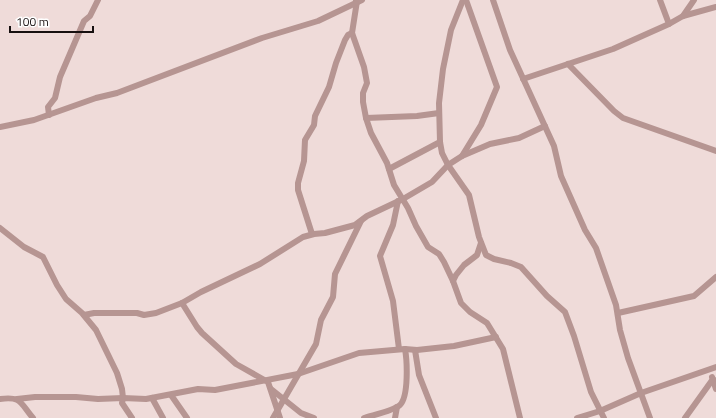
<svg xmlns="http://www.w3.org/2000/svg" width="716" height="418" font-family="'Titillium Web',sans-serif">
	<rect width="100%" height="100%" fill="#efdbd9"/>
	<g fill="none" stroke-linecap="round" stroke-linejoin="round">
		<g stroke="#b69592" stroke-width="6">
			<path d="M 356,0 L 357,1 L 352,33 L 364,67 L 367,83 L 363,93 L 363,102 L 366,118 L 371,133 L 387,163 L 394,185 L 408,208 L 416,226 L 428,247 L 439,254 L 444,262 L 453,281 L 461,303 L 470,312 L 487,323 L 503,349 L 520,418"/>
			<path d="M 463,0 L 451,30 L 443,69 L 439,103 L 440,142 L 442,153 L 448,165 L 469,195 L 479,237 L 486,255 L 494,259 L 511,263 L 521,267 L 547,296 L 565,312 L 574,336 L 591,392 L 604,418"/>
			<path d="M 493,0 L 510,50 L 554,146 L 561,176 L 585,230 L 596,248 L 616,305 L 620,330 L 628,358 L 650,418"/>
			<path d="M 660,0 L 669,24"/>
			<path d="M 683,16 L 694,0"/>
			<path d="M 568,64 L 614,111 L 623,118 L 716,151"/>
			<path d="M 523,79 L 613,49 L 669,24 L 683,16 L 716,7"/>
			<path d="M 49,115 L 48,107 L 55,98 L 60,77 L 84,21 L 90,16 L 98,0"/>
			<path d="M 366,118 L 417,116 L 439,113"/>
			<path d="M 0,127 L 34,120 L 96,98 L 117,93 L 262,38 L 318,21 L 362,0"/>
			<path d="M 462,156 L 481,125 L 497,87 L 466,0"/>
			<path d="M 389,169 L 440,142"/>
			<path d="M 398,201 L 393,225 L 380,256 L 393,301 L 399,349"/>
			<path d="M 0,228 L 24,247 L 43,257 L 57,285 L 66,299 L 82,313 L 96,330 L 117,373 L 122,389 L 123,398 L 122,403 L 132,418"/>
			<path d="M 312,234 L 298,190 L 298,183 L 304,161 L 305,140 L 314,125 L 315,116 L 329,87 L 336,63 L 345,40 L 348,35 L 352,33"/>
			<path d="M 453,281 L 456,275 L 464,265 L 477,255 L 481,243"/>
			<path d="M 182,303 L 197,327 L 202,333 L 236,364 L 268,382 L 280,418"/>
			<path d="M 618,313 L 694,296 L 716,277"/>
			<path d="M 84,315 L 94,313 L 137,313 L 144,315 L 156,313 L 182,303 L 201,292 L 260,264 L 303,237 L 314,234 L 325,233 L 355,225 L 367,216 L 403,199 L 432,182 L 448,165 L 462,156 L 490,144 L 519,138 L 545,126"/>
			<path d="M 415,350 L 419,375 L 436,418"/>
			<path d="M 712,377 L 716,389"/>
			<path d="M 271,389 L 301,413 L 314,418"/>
			<path d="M 171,395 L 187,418"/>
			<path d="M 152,398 L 163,418"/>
			<path d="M 0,399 C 22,396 20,403 33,418"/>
			<path d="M 17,399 L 35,397 L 76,397 L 98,399 L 123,398 L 146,399 L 198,389 L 215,390 L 298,374 L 359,353 L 405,349 L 417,350 L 454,346 L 496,337"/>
			<path d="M 273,418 L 316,344 L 321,320 L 333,297 L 335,274 L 361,221"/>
			<path d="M 364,418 C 373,415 393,411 400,405 C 409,396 407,360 405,349"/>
			<path d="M 395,418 L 397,407"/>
			<path d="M 577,418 L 600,411 L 641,393 L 716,367"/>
			<path d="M 685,418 L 713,379"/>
		</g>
	</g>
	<path d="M10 26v6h83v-6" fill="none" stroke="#171010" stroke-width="2"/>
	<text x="16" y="26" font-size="12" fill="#171010" stroke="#ffffff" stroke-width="3" paint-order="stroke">100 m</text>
</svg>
